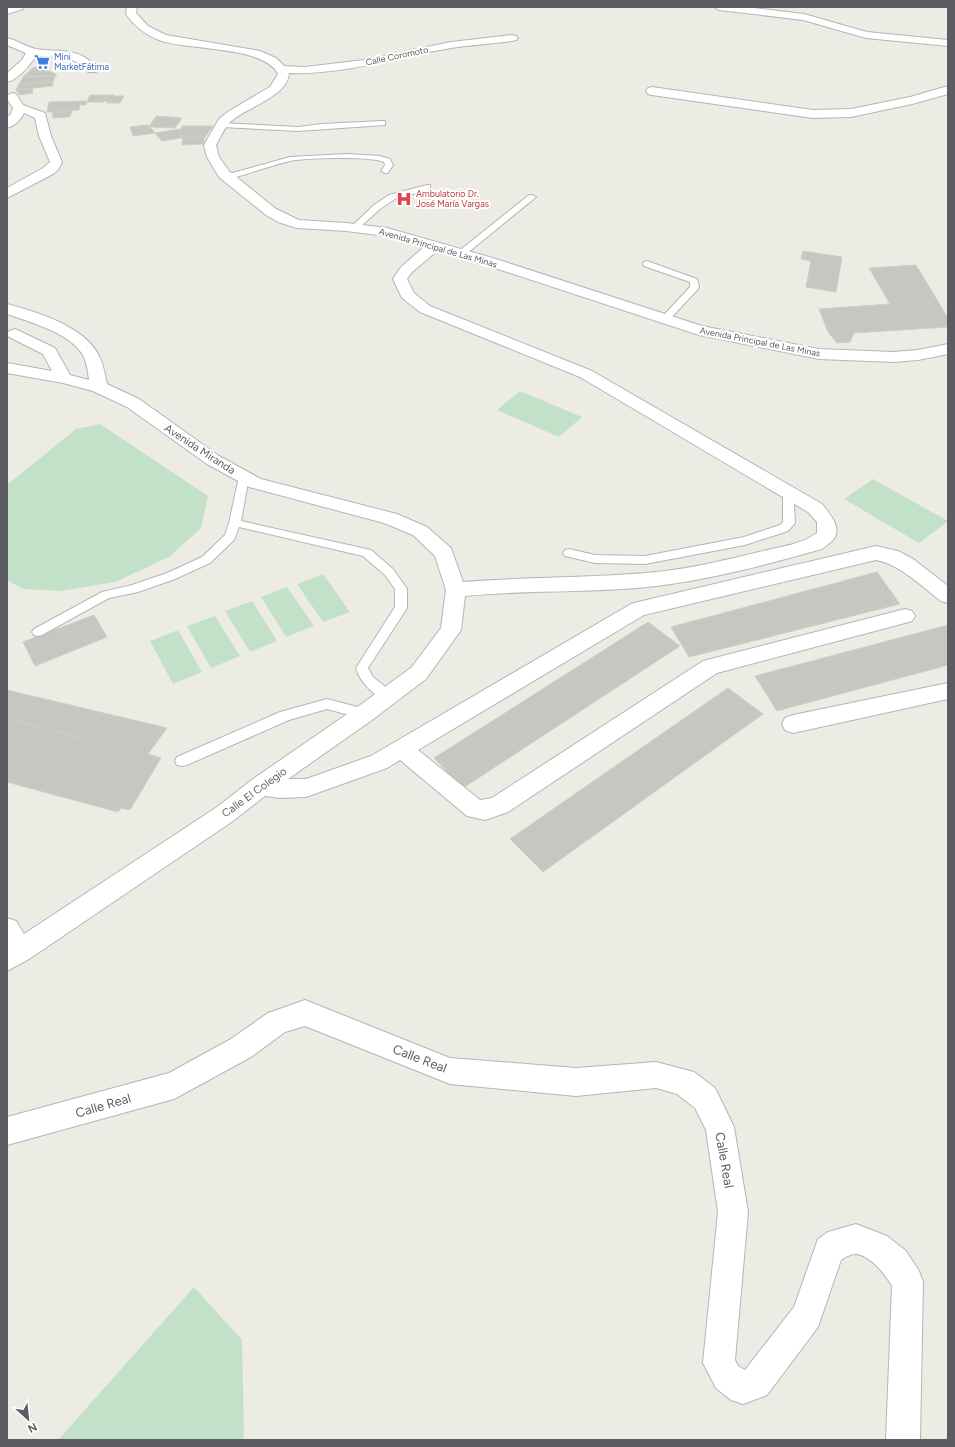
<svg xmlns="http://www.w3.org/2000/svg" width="955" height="1447" font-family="Figtree,sans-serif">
	<rect width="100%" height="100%" fill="#ecece4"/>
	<g fill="#c3e1c8">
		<path d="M 520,391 L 582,417 L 559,437 L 497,410 Z"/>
		<path d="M 100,424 L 208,496 L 201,528 L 169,557 L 115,582 L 60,591 L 23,589 L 7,580 L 7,485 L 76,429 Z"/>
		<path d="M 873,479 L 948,521 L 919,543 L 844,499 Z"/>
		<path d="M 323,574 L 350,612 L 323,622 L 297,584 Z"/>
		<path d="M 287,587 L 314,626 L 286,637 L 261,597 Z"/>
		<path d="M 252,601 L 277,641 L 250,652 L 225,611 Z"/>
		<path d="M 215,616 L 240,656 L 211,668 L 187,626 Z"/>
		<path d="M 178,630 L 202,672 L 173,684 L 150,641 Z"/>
		<path d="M 194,1287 L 242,1340 L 244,1436 L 242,1440 L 58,1440 Z"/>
	</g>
	<g fill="#c8c6c0" stroke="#d0cfc3">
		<path d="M 34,67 L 54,73 L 57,76 L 24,76 Z"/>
		<path d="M 24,76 L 33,77 L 55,76 L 53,82 L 19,84 Z"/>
		<path d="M 53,82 L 52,86 L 16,90 L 19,84 Z"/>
		<path d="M 32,88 L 33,93 L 20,95 L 16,90 Z"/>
		<path d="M 90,95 L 107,95 L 104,102 L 87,102 Z"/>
		<path d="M 107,95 L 114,95 L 111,101 L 103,101 Z"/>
		<path d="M 114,96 L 124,96 L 120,103 L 106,103 L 108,101 L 111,101 Z"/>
		<path d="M 87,101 L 86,105 L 80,105 L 79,110 L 47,112 L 49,102 Z"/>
		<path d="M 72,110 L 70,117 L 53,118 L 52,111 Z"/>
		<path d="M 156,116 L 182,118 L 175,128 L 149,127 Z"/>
		<path d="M 148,125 L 155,133 L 133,136 L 130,127 Z"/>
		<path d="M 182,126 L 213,126 L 205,137 L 180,138 Z"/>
		<path d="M 181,129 L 180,138 L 162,141 L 155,133 Z"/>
		<path d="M 205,137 L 203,144 L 182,145 L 183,138 Z"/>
		<path d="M 803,251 L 842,257 L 836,292 L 806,287 L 811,261 L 801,259 Z"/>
		<path d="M 916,265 L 948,318 L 948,327 L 854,333 L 850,342 L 837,343 L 828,332 L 819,309 L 890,304 L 869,268 Z"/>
		<path d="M 877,572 L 900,604 L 689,657 L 671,627 Z"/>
		<path d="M 94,615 L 107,637 L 35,666 L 23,642 Z"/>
		<path d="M 648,622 L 680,646 L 463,788 L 434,758 Z"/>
		<path d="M 948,625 L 948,665 L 777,711 L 755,676 Z"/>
		<path d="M 728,688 L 763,714 L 543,872 L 510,839 Z"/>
		<path d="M 7,690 L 167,728 L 148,754 L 161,758 L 130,810 L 121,808 L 118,812 L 55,795 L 90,741 L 11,719 L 7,725 Z"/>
		<path d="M 11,719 L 90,741 L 55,795 L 7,782 L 7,725 Z"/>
	</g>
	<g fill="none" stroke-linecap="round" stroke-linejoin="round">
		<defs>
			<g id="lane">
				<path d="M 382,121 L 385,121 L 385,125 L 298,131 L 221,127 L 217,125 L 221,123 L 298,127 L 322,124 Z"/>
				<path d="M 347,154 L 380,156 L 390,159 L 393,165 L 388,173 L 385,173 L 381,171 L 385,165 L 384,162 C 369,156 307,158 290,161 C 269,166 249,174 228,179 L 224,177 L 225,175 L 290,157 Z"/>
				<path d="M 427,185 L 430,185 L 430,189 L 395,199 L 380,209 L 358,229 L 352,229 L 351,227 L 374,205 L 389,195 Z"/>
				<path d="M 529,195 L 532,195 L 536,197 L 465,255 L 459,255 L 458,253 L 459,251 Z"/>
				<path d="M 647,261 L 697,279 L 699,287 L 698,289 L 669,320 L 663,320 L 661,318 L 690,287 L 690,282 L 644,266 L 643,264 L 644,262 Z"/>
				<path d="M 244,474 L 249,477 L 241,521 L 371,550 L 393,569 L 405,586 L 407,589 L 407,608 L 368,668 L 373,677 L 393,693 L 394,696 L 393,699 C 379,704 359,681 356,668 L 395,607 L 395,589 L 385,575 L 363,556 L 239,527 L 234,540 L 210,563 L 175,579 L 138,592 L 109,598 L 42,635 L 38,636 L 34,635 L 32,632 L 34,629 L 102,592 L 132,585 L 167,573 L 202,557 L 225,535 L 229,523 L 239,477 Z"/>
				<path d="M 788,489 L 792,490 L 793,492 L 795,523 L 788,531 L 745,545 L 645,564 L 595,563 L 565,556 L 563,553 L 565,550 L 569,549 L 595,555 L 645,556 L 744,537 L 780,525 L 783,522 L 783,492 L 784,490 Z"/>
				<path d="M 327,699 L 369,710 L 370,714 L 369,718 L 364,719 L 327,709 L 289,720 L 187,765 L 182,766 L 177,765 L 175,761 L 177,757 L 280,712 Z"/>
			</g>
			<g id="street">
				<path d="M 24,7 L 23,9 L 7,14 L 7,8 Z"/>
				<path d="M 127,7 L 137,7 L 136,13 L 148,26 L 166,35 L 260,51 L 276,58 L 284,66 L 305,67 L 364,60 L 451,42 L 512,35 L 516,36 L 518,38 L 516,40 L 512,41 C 492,44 471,45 451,48 C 397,57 344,75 289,73 C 288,97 244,108 229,123 C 224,129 220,138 216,145 L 219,157 L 229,171 L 276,209 L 299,220 L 346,223 L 387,228 L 496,259 L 702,326 L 819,349 L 893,352 L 918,350 L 948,344 L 948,354 L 918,360 L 893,362 L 819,359 L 699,335 L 486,265 L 437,251 L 411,273 L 407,279 L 414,293 L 430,306 L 592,371 L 822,504 C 829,513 844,529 832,541 C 829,544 825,546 822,549 C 765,565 706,581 647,587 C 587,593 526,590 465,596 L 461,630 L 426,679 L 372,720 L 288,779 L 306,779 L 371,756 L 631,604 L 638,602 L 876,546 L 898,551 L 913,559 L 948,586 L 948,603 L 941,601 C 921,586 901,565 876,560 L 644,615 L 418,750 L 480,800 L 492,798 L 703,661 L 905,609 L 912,611 L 915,616 L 912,621 L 905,623 L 717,673 L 508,812 L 485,820 L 467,816 L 400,760 L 387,768 L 306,797 L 280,798 L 265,796 L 233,821 L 29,959 L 7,971 L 7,918 L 16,921 L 24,934 L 217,807 L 253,779 L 356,708 L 412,667 L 441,628 L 446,590 L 435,556 L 413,535 L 384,523 L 249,487 L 207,464 L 127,407 L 93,391 L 63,383 L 7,373 L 7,363 L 52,371 L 43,354 L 9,337 L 7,334 L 9,331 L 15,329 L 55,348 L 70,375 L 89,380 C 88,372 87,363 83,355 C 70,333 30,322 7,314 L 7,304 C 37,312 83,326 98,354 C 103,363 105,374 107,384 L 139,399 L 219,456 L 261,479 L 397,514 L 427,527 L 451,548 L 463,582 C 524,577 585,578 646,573 C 684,570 722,561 759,552 C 778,547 801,545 817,533 L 817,522 L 808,512 L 580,377 L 420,312 L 402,298 L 393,279 L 401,267 L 424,247 L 386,236 L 346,231 L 297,228 L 278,222 L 266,215 L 219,177 L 207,157 L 204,145 L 219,119 L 229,111 L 270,87 L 278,74 C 263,45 188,51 159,40 C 146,35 134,26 126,14 Z"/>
				<path d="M 714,7 L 746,7 L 804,14 L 867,32 L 948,40 L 948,46 L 866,38 L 803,20 L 719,10 Z"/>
				<path d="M 7,38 C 17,40 26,47 36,49 C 60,53 81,46 98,70 L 96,72 L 88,72 C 76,55 55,57 36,56 C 30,65 18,80 7,82 L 7,73 L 22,60 L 26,53 L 7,45 Z"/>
				<path d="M 948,86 L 948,94 L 912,104 L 851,117 L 813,118 L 652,95 L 648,94 L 646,91 L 648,88 L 652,87 L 813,110 L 851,109 L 910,97 Z"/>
				<path d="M 12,93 L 16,94 L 23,105 L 45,113 L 51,136 L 62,162 L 58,170 L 53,174 L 7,198 L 7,188 L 43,168 L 50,162 L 39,136 L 35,118 L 24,113 C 21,120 14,126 7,128 L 7,117 L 11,114 L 13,108 L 7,99 L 7,96 Z"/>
				<path d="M 948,683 L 948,699 L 793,733 L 785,730 L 782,724 L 785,718 L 793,715 Z"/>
				<path d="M 305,1000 L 450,1058 L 576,1068 L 656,1062 L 694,1072 L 715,1088 L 734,1127 L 748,1212 L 735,1360 L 738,1366 L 745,1370 L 794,1307 L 818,1239 L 828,1232 L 856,1224 L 887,1236 L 906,1251 L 919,1271 L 923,1282 L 920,1440 L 886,1440 L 892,1286 C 886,1275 870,1255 856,1254 C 851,1254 845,1257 841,1260 L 818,1327 L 767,1395 L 743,1404 L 731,1400 L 716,1388 L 703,1363 L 718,1212 L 706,1130 L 695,1108 L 677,1094 L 656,1088 L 576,1096 L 450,1084 L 305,1026 L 285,1032 L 251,1057 L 174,1099 L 7,1145 L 7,1117 L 169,1073 L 231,1039 L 268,1013 Z"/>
			</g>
		</defs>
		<use href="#lane" stroke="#b4b5b9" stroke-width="2"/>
		<use href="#street" stroke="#b4b5b9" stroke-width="2"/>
		<use href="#lane" fill="#fff" fill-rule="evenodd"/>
		<use href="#street" fill="#fff" fill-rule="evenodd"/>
	</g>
	<defs>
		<symbol id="supermarket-bare" viewBox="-9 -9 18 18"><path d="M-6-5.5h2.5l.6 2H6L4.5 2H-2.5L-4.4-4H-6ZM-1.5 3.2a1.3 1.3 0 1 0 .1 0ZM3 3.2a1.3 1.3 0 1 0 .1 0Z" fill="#3f7fe0" stroke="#fff" stroke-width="2.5" paint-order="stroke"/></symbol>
		<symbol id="hospital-bare" viewBox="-9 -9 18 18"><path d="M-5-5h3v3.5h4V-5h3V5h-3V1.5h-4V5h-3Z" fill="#e0444e" stroke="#fff" stroke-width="2.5" paint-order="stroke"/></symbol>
	</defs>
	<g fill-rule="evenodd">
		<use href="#supermarket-bare" x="31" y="51" width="22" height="22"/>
		<use href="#hospital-bare" x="393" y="188" width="22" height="22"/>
	</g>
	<g text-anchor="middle" stroke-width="4" stroke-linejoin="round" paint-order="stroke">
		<g font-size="9" fill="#5c5d62" stroke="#fff">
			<text transform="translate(397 56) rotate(-12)" y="3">Calle Coromoto</text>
			<text transform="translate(438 248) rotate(16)" y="3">Avenida Principal de Las Minas</text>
			<text transform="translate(760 342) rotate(11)" y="3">Avenida Principal de Las Minas</text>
		</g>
		<g font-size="9" fill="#366cbe" stroke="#fff" text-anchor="start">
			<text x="54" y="60">Mini<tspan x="54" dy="10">MarketFátima</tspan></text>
		</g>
		<g font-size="9" fill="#be3a42" stroke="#fff" text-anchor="start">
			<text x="416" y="197">Ambulatorio Dr.<tspan x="416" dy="10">José María Vargas</tspan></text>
		</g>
		<g font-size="11" fill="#5c5d62" stroke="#fff">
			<text transform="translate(200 449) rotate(33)" y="4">Avenida Miranda</text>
			<text transform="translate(254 792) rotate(-36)" y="4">Calle El Colegio</text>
		</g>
		<g font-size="13" fill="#5c5d62" stroke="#fff">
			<text transform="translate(420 1058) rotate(21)" y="5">Calle Real</text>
			<text transform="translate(103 1105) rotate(-16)" y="5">Calle Real</text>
			<text transform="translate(725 1160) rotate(80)" y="5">Calle Real</text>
		</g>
	</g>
	<rect width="955" height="1447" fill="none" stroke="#5c5d62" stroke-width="16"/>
	<g transform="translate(28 1419) rotate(153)" stroke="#ffffff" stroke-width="3" paint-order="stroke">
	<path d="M0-3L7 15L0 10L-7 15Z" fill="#5c5d62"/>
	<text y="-6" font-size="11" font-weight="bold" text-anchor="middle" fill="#5c5d62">N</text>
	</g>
</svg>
